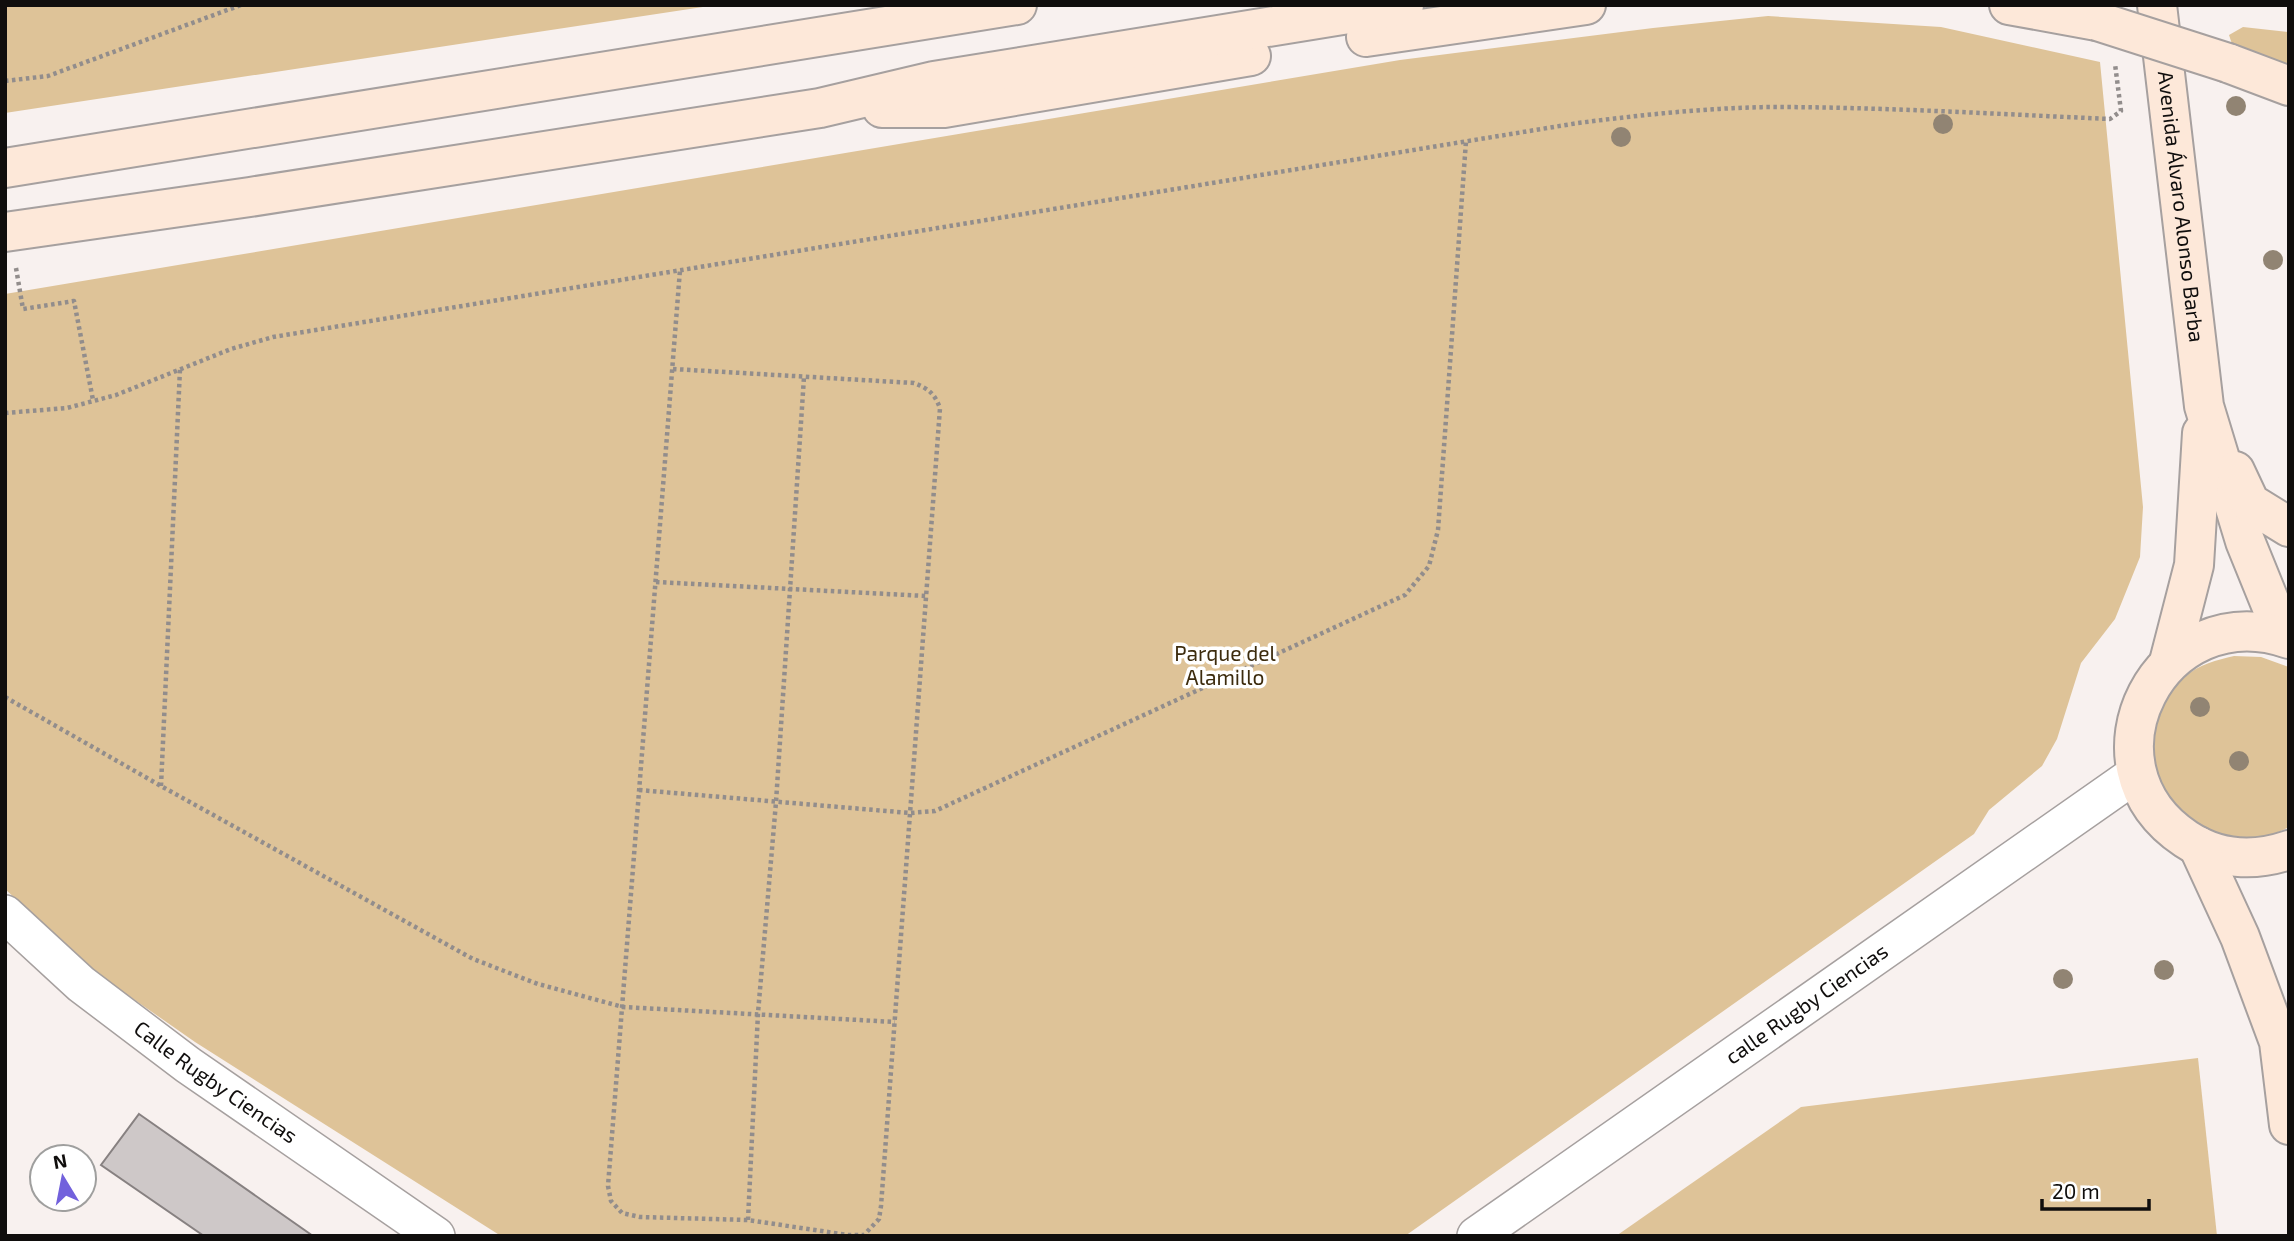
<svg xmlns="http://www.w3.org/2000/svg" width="2294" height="1241" font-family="'Exo 2',sans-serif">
	<rect width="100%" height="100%" fill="#f8f1ef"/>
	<g fill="#dec398">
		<path d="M 5,5 L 716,5 L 5,113 Z"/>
		<path d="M 1768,16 L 1941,27 L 2100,62 L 2143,507 L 2140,557 L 2115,619 L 2081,663 L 2057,739 L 2042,766 L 1989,810 L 1974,834 L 1405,1236 L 501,1236 L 195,1042 L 99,975 L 5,889 L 5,294 L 1400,60 L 1653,28 Z"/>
		<path d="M 2243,27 L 2289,32 L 2289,71 L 2234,50 L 2229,35 Z"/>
		<path d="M 2234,656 L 2261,657 L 2289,667 L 2289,827 C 2265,841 2224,845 2201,828 C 2194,823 2188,816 2181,810 C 2176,805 2169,800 2165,795 C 2139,758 2154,705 2185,677 C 2199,664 2217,660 2234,656 Z"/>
		<path d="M 2198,1058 L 2217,1236 L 1616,1236 L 1801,1107 Z"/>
	</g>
	<path fill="#cec8c8" stroke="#878181" stroke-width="2" d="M 139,1114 L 313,1236 L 204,1236 L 101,1165 Z"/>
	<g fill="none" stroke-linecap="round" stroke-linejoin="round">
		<defs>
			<g id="minor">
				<path id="s1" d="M 5,914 L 81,984 L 188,1065 L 436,1236"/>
				<path id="s2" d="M 1476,1236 L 2137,773"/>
			</g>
			<g id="secondary">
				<path d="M 2009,5 L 2097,21"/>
				<path id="s3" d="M 2157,5 L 2204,406 L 2245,541 L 2284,637"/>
				<path d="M 1366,37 L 1586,5"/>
				<path d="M 2228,63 L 2289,86"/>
				<path d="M 882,108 L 944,108 L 1251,56"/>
				<path d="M 5,168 L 1017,5"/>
				<path d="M 5,232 L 250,197 L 820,108 L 934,81 L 1404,5"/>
				<path d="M 2235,471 L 2250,503 L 2289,527"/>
				<path d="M 2289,639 C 2161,594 2073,764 2186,839 C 2218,860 2254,862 2289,850"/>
				<path d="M 2169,662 L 2194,565 L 2202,433"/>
				<path d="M 2198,846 L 2240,937 L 2279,1042 L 2289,1125"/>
			</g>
		</defs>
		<use href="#minor" stroke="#a6a09f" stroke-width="40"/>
		<use href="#secondary" stroke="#a6a09f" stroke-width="42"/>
		<g stroke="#928d8c" stroke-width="4.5" stroke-dasharray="3.5 3.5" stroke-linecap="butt">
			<path d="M 5,81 L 48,76 L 241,5"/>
			<path d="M 16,268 L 23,309 L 74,301 L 93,400"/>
			<path d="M 673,369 L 914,383 C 929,389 934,393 940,408 L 881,1206 L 879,1219 L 864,1235 L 848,1235 L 748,1220 L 640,1217 L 622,1213 L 611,1201 L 608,1186 L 680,270"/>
			<path d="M 5,413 L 67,408 L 116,395 L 231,349 L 273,337 L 1578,123 C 1641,115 1705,108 1769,107 C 1883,107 1996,114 2110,119 L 2121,111 L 2115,64"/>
			<path d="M 656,582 L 926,596"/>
			<path d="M 5,697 L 161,786 L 473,959 L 538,984 L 623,1007 L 895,1022"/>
			<path d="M 161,786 L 180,369"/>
			<path d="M 639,790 L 910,813 L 935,811 L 1405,595 L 1429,566 L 1438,530 L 1466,141"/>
			<path d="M 748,1220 L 758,1013 L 776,802 L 804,377"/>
		</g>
		<use href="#minor" stroke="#fff" stroke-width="37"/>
		<use href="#secondary" stroke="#fde8d9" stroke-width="38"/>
		<defs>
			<path id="secondary-bridge" d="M 2097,21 L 2228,63"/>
		</defs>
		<use href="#secondary-bridge" stroke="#a6a09f" stroke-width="42" stroke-linecap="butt"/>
		<use href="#secondary-bridge" stroke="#fde8d9" stroke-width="38"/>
	</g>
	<g fill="#918473">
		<circle cx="2236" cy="106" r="10"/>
		<circle cx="1943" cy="124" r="10"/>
		<circle cx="1621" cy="137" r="10"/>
		<circle cx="2273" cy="260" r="10"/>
		<circle cx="2200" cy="707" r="10"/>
		<circle cx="2239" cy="761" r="10"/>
		<circle cx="2164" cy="970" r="10"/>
		<circle cx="2063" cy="979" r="10"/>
	</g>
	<g text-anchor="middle" stroke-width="7" stroke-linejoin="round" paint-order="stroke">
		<g font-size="21" fill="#100e0d" stroke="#fff">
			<text dy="7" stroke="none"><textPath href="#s3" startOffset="203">Avenida Álvaro Alonso Barba</textPath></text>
			<text dy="7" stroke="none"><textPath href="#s2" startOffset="404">calle Rugby Ciencias</textPath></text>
			<text dy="7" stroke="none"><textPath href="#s1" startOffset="270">Calle Rugby Ciencias</textPath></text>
		</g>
		<g font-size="21" fill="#3c2b0d" stroke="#fff">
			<text x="1225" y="661">Parque del<tspan x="1225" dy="24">Alamillo</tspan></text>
		</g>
	</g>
	<rect width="2294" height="1241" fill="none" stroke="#100e0d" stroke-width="14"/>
	<g transform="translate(63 1178) rotate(350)"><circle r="33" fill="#ffffff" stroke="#9f9f9e" stroke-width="2"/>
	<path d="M0-5L12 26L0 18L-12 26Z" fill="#7261dc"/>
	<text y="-10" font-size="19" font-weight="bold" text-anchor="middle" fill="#100e0d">N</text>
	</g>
	<path d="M2042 1199v10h107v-10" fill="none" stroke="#100e0d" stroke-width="3.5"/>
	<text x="2052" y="1199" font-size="21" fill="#100e0d" stroke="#ffffff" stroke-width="5" paint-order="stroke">20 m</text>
</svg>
